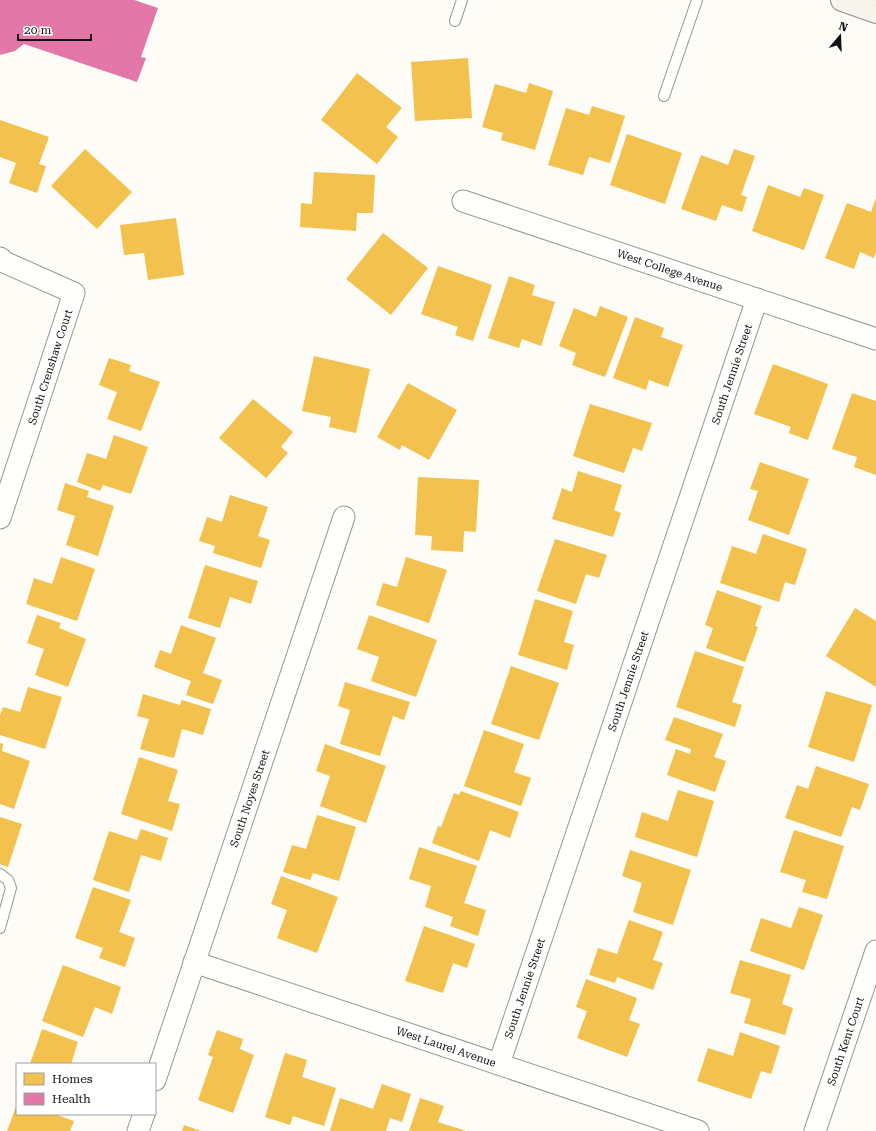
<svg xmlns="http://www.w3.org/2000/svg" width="876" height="1131" font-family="'Roboto Serif',serif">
	<rect width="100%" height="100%" fill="#fdfcf7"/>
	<g fill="#f2c14e">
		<path d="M 468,58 L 472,118 L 415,121 L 411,62 Z"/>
		<path d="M 357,73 L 402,108 L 386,127 L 398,137 L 377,164 L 321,120 Z"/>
		<path d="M 529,83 L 553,91 L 535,150 L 501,140 L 503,133 L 482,127 L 495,84 L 526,93 Z"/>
		<path d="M 592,106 L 625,116 L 610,163 L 589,157 L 583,175 L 548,165 L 566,108 L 589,115 Z"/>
		<path d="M 0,120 L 49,137 L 39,164 L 46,166 L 37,193 L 9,183 L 16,163 L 0,157 Z"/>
		<path d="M 627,134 L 682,153 L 665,204 L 610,185 Z"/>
		<path d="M 85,149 L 132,192 L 97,229 L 51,186 Z"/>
		<path d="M 734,149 L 755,156 L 741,195 L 747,197 L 742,212 L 722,205 L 716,221 L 681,209 L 701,155 L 728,165 Z"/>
		<path d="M 314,172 L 375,175 L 373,213 L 357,213 L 356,231 L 300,227 L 301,203 L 312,204 Z"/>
		<path d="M 768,185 L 800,197 L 804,188 L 824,195 L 804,250 L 752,231 Z"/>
		<path d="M 876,198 L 876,252 L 874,258 L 860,252 L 854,269 L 825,258 L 847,203 L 871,212 Z"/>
		<path d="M 176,218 L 184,275 L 148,280 L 144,253 L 124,255 L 120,225 Z"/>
		<path d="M 383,233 L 428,268 L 391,315 L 346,279 Z"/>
		<path d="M 438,266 L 492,285 L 473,341 L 455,335 L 458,327 L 421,314 Z"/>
		<path d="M 509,276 L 535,285 L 532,295 L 555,302 L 541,346 L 522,339 L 519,348 L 488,338 Z"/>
		<path d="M 600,306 L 628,317 L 605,377 L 572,365 L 576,353 L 559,346 L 574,308 L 596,317 Z"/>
		<path d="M 635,317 L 664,328 L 661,337 L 683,345 L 668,387 L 649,380 L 646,390 L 613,378 Z"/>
		<path d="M 314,356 L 370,369 L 356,433 L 329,427 L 331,417 L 302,411 Z"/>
		<path d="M 109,358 L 131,365 L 129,371 L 160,382 L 141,431 L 107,419 L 117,392 L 99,385 Z"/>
		<path d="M 773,364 L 828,384 L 808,440 L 789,433 L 791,427 L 754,414 Z"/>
		<path d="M 408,383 L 457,410 L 429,460 L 402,445 L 400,450 L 377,437 Z"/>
		<path d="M 852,393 L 876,401 L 876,475 L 854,467 L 857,457 L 832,449 Z"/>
		<path d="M 253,399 L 293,432 L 281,447 L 288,453 L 266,478 L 219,438 Z"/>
		<path d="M 590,404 L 652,423 L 642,451 L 633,448 L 624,473 L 573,456 Z"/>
		<path d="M 114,435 L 148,447 L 131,494 L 103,485 L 100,491 L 77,482 L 87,453 L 106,459 Z"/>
		<path d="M 760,462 L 809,479 L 789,535 L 748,520 L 758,491 L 750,489 Z"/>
		<path d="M 578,471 L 622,485 L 614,510 L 621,513 L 613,537 L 552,519 L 562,488 L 572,492 Z"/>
		<path d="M 418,477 L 479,480 L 476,532 L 464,531 L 463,552 L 431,550 L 432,536 L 415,535 Z"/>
		<path d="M 65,483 L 89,491 L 87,497 L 114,506 L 98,556 L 66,545 L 75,516 L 57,510 Z"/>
		<path d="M 230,495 L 268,507 L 258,536 L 270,540 L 261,568 L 213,553 L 215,546 L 199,541 L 207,517 L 222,522 Z"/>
		<path d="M 763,534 L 807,549 L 795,585 L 785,582 L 779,602 L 720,583 L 732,546 L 756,554 Z"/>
		<path d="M 555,539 L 607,555 L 599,578 L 586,574 L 576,604 L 537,591 Z"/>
		<path d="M 61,557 L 95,569 L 77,621 L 26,604 L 34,578 L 52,584 Z"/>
		<path d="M 406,557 L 447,570 L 429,623 L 376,605 L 383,583 L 397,587 Z"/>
		<path d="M 205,565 L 258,581 L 251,604 L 230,597 L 220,628 L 188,618 Z"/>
		<path d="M 717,590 L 762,606 L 755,626 L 758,627 L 745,662 L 706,648 L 713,628 L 705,625 Z"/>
		<path d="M 535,599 L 573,611 L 564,642 L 574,645 L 567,670 L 518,655 Z"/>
		<path d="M 855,608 L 876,621 L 876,687 L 826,656 Z"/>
		<path d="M 37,615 L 61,623 L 59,628 L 86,639 L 68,687 L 35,675 L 44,649 L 27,643 Z"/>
		<path d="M 369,615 L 437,640 L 416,697 L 371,681 L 379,657 L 357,649 Z"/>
		<path d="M 181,625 L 216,638 L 203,673 L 222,680 L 213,704 L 186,695 L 191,681 L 154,667 L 160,650 L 171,654 Z"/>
		<path d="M 695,651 L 744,667 L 732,702 L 742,705 L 735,727 L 676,707 Z"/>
		<path d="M 511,666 L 559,683 L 539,740 L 491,724 Z"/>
		<path d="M 345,682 L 410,702 L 404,720 L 393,716 L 380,756 L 340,744 L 350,710 L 338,706 Z"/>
		<path d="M 28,687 L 62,697 L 45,749 L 0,735 L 0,715 L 3,707 L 20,712 Z"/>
		<path d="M 826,691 L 872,705 L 854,762 L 808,747 Z"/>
		<path d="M 143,694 L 180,705 L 182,700 L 211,709 L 203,735 L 182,729 L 174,758 L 140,749 L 149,719 L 137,716 Z"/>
		<path d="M 674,717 L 723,734 L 714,757 L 726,761 L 715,792 L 667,775 L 676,749 L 690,754 L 691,749 L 665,740 Z"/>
		<path d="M 484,730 L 524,744 L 514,772 L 531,778 L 521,806 L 464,786 Z"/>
		<path d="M 0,743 L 3,744 L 2,751 L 30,761 L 14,809 L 0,804 Z"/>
		<path d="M 325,744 L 386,766 L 366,823 L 320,806 L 330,776 L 316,771 Z"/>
		<path d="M 139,757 L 178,770 L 168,801 L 180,804 L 172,831 L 121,814 Z"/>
		<path d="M 816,766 L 869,784 L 860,810 L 852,807 L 841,837 L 785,818 L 797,785 L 808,789 Z"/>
		<path d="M 678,790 L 714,801 L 697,857 L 635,837 L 642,812 L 668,821 Z"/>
		<path d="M 461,791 L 519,812 L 510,838 L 490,830 L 479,861 L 432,843 L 438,826 L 441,827 L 454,793 L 459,795 Z"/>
		<path d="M 317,815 L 356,827 L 339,881 L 313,873 L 310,880 L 283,872 L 292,845 L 306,849 Z"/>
		<path d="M 0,817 L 22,824 L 8,867 L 0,864 Z"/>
		<path d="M 141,829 L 168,838 L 161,861 L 141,855 L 129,892 L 93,880 L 109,831 L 137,840 Z"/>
		<path d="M 794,830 L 844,846 L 827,899 L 802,892 L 806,880 L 780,872 Z"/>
		<path d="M 419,847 L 477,866 L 464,903 L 486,910 L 478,936 L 450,926 L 453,917 L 425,907 L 431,886 L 409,879 Z"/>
		<path d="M 630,850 L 691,870 L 673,925 L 633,912 L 642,883 L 622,876 Z"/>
		<path d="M 281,876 L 338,897 L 317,953 L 277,938 L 287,910 L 271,904 Z"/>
		<path d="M 93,887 L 131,900 L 119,932 L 135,938 L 125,967 L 99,958 L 103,948 L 75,938 Z"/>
		<path d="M 799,907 L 823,915 L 804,970 L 750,951 L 761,918 L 791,928 Z"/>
		<path d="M 629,920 L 663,932 L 653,960 L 663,963 L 653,990 L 617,977 L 615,983 L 589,975 L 598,948 L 617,954 Z"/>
		<path d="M 424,926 L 475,944 L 467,968 L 453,963 L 443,993 L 405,981 Z"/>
		<path d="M 740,960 L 791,975 L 782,1004 L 793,1008 L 785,1035 L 744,1023 L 751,999 L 730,993 Z"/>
		<path d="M 63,965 L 121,987 L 112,1014 L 95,1007 L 83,1037 L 42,1021 Z"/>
		<path d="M 586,979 L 637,998 L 629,1020 L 640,1024 L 627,1057 L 577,1038 L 587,1011 L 576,1007 Z"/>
		<path d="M 42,1029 L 78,1042 L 71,1064 L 30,1064 Z"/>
		<path d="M 217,1030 L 243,1039 L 240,1049 L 254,1055 L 233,1113 L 198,1100 L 213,1057 L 208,1055 Z"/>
		<path d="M 740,1032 L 780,1046 L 771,1074 L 761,1071 L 751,1099 L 697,1081 L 708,1048 L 733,1056 Z"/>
		<path d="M 285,1053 L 307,1060 L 302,1077 L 336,1088 L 324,1126 L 293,1116 L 290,1125 L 265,1117 Z"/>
		<path d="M 382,1084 L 411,1094 L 402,1122 L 390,1118 L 386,1131 L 330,1131 L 340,1098 L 373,1109 Z"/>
		<path d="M 420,1098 L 444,1106 L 438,1122 L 466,1131 L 409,1131 Z"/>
		<path d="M 17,1104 L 17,1114 L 54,1114 L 74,1121 L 70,1131 L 7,1131 Z"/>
		<path d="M 184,1125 L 201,1131 L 182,1131 Z"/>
	</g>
	<path fill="#e377a8" d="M 0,0 L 134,0 L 158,8 L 141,57 L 146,58 L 137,82 L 24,44 L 15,51 L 0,55 Z"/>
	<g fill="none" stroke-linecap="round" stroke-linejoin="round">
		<defs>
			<g id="lane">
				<path d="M 455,21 L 462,0"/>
				<path d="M 664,96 L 697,0"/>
				<path d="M 0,874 L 8,880 L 11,888 L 0,928"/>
			</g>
			<g id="street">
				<path id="s1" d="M 463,201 L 876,339"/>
				<path d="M 0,258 L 4,262 L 74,293 L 0,518"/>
				<path id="s2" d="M 194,962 L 698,1131"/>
				<path id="s3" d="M 499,1064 L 757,299"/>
				<path id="s4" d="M 155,1080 L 344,517"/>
				<path d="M 138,1131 L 144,1114"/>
				<path id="s5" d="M 815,1131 L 876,951"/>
			</g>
			<path id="secondary" d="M 842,0 L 876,12"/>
		</defs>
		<use href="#lane" stroke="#979795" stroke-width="12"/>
		<use href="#street" stroke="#979795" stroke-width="23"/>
		<use href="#secondary" stroke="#8e8d8b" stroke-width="24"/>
		<use href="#lane" stroke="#fffffe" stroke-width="10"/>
		<use href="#street" stroke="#fffffe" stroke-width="21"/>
		<use href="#secondary" stroke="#f6f4eb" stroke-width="22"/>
	</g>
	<g text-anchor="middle" stroke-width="4" stroke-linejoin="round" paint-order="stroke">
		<g font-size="11" fill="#111" stroke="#fff">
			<text dy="4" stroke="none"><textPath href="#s1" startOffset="218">West College Avenue</textPath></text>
			<text transform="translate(50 367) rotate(-72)" y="4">South Crenshaw Court</text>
			<text dy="4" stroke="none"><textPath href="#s3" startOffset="728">South Jennie Street</textPath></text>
			<text dy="4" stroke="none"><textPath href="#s3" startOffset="404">South Jennie Street</textPath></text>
			<text dy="4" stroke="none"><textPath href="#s4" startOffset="297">South Noyes Street</textPath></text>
			<text dy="4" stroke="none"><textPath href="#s3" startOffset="80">South Jennie Street</textPath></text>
			<text dy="4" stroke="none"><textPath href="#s5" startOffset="95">South Kent Court</textPath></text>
			<text dy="4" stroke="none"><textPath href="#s2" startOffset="266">West Laurel Avenue</textPath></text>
		</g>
	</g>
	<rect x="16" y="1063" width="140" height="52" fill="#ffffff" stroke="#a0a0a0"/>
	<rect x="24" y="1073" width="20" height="12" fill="#f2c14e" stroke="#a0a0a0"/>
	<text x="52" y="1083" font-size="12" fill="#111111">Homes</text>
	<rect x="24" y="1093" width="20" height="12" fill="#e377a8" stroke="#a0a0a0"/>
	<text x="52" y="1103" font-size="12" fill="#111111">Health</text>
	<g transform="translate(840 36) rotate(19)" stroke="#ffffff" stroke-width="3" paint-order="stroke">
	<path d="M0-3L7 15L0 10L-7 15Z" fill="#111111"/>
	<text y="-6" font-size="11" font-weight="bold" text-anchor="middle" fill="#111111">N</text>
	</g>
	<path d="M18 34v6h73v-6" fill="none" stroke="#111111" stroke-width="2"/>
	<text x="24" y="34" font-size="12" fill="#111111" stroke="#ffffff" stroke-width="3" paint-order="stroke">20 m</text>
</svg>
